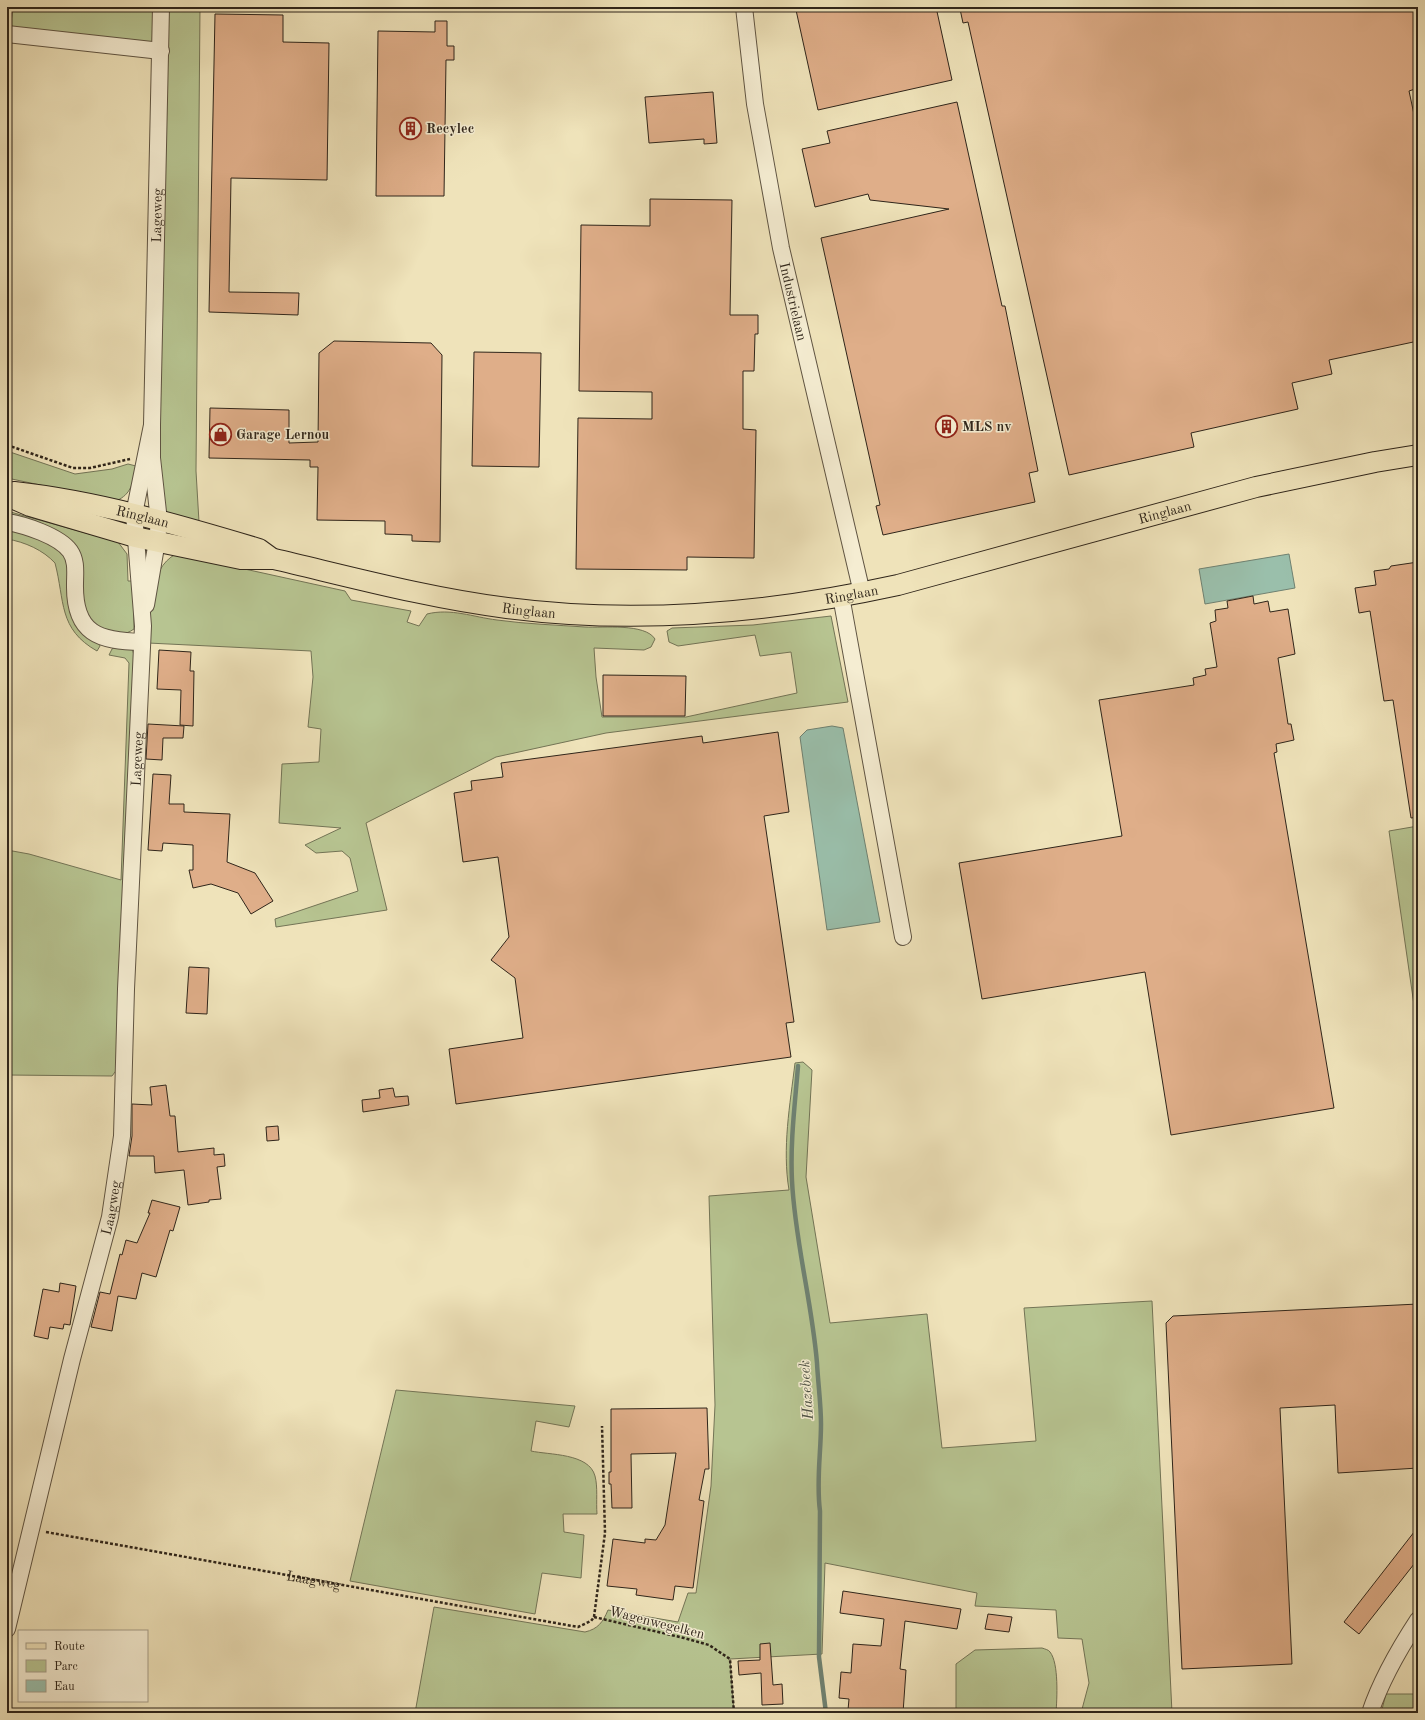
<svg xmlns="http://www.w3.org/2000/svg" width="1425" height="1720" font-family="'Old Standard TT',serif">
	<rect width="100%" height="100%" fill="#efe3ba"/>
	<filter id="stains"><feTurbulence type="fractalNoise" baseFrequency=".005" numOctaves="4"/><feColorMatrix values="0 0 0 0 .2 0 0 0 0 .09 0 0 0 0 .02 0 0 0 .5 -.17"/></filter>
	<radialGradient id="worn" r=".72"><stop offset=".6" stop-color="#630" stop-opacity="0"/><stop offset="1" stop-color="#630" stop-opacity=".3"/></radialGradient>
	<g fill="#b7c491" stroke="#737456">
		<path d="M 13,7 L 153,7 L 153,45 L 10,30 Z"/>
		<path d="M 168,7 L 200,7 L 196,471 L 199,522 L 169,517 L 161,506 L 158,434 Z"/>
		<path d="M 7,451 L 75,474 L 112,469 L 128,464 L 136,466 C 133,482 132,494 116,501 L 7,478 Z"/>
		<path d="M 7,511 L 118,542 L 127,554 L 128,581 L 133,581 L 134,629 C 114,643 100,627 83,615 L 76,554 L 7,519 Z"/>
		<path d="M 7,528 L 54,544 L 68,560 L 71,592 L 98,640 L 100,646 L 97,651 C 58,629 65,601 55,563 C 43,550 25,542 7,539 Z"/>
		<path d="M 176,554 L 345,591 L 351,600 L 411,611 L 407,622 L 419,626 L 427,614 C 451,608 473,617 497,620 C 526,624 556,625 585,627 C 603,628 645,623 655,639 L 651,647 L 644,650 L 594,648 L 596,677 L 602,717 L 686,717 L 797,693 L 791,652 L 760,656 L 755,635 L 678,646 L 669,642 L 667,631 L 672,628 L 753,625 L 831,616 L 848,702 L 606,733 L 496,757 L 366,823 L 387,910 L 276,927 L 275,919 L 358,891 L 350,858 L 342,851 L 316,853 L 305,845 L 341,828 L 279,823 L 282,764 L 319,762 L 321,729 L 308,727 L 313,677 L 311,651 L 148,643 C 151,615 147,569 176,554 Z"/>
		<path d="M 117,646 L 132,648 L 135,659 L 118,1068 L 112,1076 L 7,1075 L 7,850 L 29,854 L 121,880 L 129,663 L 125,658 L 109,655 L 112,649 Z"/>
		<path d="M 1418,826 L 1418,1019 L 1416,1019 L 1389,831 Z"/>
		<path d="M 803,1062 L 812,1070 L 806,1177 L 830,1323 L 927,1314 L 942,1448 L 1036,1441 L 1024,1308 L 1152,1301 L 1172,1713 L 1081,1713 L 1089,1683 L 1082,1639 L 1058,1638 L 1056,1610 L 975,1606 L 977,1593 L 825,1563 L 822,1654 L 730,1659 L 734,1713 L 415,1713 L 434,1607 L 585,1632 C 598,1629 603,1622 608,1610 L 678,1622 L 688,1593 L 696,1593 L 711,1486 L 715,1405 L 709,1196 L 789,1190 C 782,1148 790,1105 795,1063 Z"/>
		<path d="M 396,1390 L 575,1406 L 569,1427 L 536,1421 L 531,1451 C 549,1455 589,1453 595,1476 C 598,1487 596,1502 597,1514 L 563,1514 L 564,1532 L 584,1535 L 581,1578 L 542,1573 L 535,1614 L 350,1581 Z"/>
		<path d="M 1042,1648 C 1045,1649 1049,1650 1050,1652 C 1059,1663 1057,1699 1056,1713 L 956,1713 L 956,1664 L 975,1650 Z"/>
		<path d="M 1386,1694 L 1418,1694 L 1418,1713 L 1381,1713 Z"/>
	</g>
	<g fill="#9abfab" stroke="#6f8171">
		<path d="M 1289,554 L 1295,588 L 1205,604 L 1199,569 Z"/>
		<path d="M 832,726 L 843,728 L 880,922 L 827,930 L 800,737 L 807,730 Z"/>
	</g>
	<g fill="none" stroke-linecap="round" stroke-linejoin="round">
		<path stroke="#6f8171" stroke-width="4.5" d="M 798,1066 C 795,1104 790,1142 792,1181 C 795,1242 812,1302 817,1363 C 818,1383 821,1404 821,1424 C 821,1453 816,1482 820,1511 L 819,1657 L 826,1713"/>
	</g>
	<g fill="#dfae89" stroke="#2f251a">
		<path d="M 807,7 L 936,7 L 952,80 L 818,110 L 796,10 Z"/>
		<path d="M 965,7 L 1418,7 L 1418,88 L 1409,91 L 1418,133 L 1418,341 L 1329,360 L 1332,374 L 1292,383 L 1298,409 L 1191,433 L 1194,447 L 1069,475 L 968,22 L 963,23 L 960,9 Z"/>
		<path d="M 215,14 L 283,15 L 283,42 L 329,43 L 327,180 L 231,178 L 229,292 L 299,293 L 298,315 L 209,312 Z"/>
		<path d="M 435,21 L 447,21 L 447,46 L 454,46 L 454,60 L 446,60 L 444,196 L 376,196 L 378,31 L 435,32 Z"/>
		<path d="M 713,92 L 717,143 L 704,144 L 704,139 L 649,143 L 645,97 Z"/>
		<path d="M 957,102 L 1002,306 L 1005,306 L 1038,471 L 1029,473 L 1035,502 L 883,535 L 876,506 L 880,505 L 821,238 L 949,209 L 870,200 L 868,194 L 815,207 L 802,149 L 830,143 L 827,131 Z"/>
		<path d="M 650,199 L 732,200 L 730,315 L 758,315 L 758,334 L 755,334 L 754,371 L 743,371 L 743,429 L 756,430 L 754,558 L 687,557 L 687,570 L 576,569 L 578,418 L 652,419 L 652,392 L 579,391 L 581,225 L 650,226 Z"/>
		<path d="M 334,341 L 431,343 L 442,355 L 440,542 L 412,541 L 412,535 L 385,534 L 385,521 L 317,520 L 318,467 L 310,467 L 310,460 L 209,458 L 210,408 L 289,410 L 289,443 L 318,442 L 319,353 Z"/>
		<path d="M 474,352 L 541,353 L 539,467 L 472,466 Z"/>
		<path d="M 1418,562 L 1418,817 L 1411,818 L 1393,700 L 1384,701 L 1370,611 L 1359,613 L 1355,588 L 1376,585 L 1374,571 L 1389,569 L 1391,566 Z"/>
		<path d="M 1253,596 L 1254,604 L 1268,601 L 1270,612 L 1288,609 L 1295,654 L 1278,658 L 1288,724 L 1291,724 L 1294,740 L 1276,744 L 1277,752 L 1274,753 L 1334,1108 L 1171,1135 L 1145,972 L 982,999 L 959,863 L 1122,836 L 1099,700 L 1194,685 L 1193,678 L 1206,675 L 1205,669 L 1217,667 L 1210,623 L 1216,621 L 1215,610 L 1228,608 L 1227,601 Z"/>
		<path d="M 159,650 L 191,652 L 190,671 L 194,671 L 193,726 L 180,725 L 181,690 L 157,689 Z"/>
		<path d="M 603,675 L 686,676 L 685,716 L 603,716 Z"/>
		<path d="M 148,724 L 184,726 L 183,738 L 163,738 L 162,760 L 146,759 Z"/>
		<path d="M 778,732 L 789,812 L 764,816 L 794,1022 L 786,1023 L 791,1057 L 456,1104 L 449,1049 L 523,1038 L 515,978 L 491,960 L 509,937 L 498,857 L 463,862 L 454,793 L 472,790 L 471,781 L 503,777 L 501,763 L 702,736 L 703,743 Z"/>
		<path d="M 153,774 L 171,775 L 169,804 L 184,804 L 184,812 L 230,814 L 227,862 L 255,873 L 273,901 L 251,914 L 238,893 L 211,884 L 193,888 L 189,870 L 193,870 L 193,845 L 163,843 L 162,851 L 148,850 Z"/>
		<path d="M 189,967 L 209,968 L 207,1014 L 186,1013 Z"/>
		<path d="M 166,1085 L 170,1116 L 175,1116 L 178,1152 L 214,1148 L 214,1155 L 224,1154 L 225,1166 L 217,1167 L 221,1199 L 209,1200 L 209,1202 L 188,1205 L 184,1170 L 155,1173 L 154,1156 L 129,1156 L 132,1136 L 132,1104 L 152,1105 L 150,1087 Z"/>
		<path d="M 393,1088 L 395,1097 L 408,1096 L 409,1105 L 363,1112 L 362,1100 L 380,1098 L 379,1090 Z"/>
		<path d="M 278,1126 L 279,1140 L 267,1141 L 266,1127 Z"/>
		<path d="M 152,1200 L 180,1207 L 173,1231 L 170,1230 L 156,1277 L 142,1273 L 136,1299 L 118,1296 L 112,1331 L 91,1327 L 100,1292 L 110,1294 L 120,1254 L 122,1255 L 126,1240 L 137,1243 L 150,1213 L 148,1213 Z"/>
		<path d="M 60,1283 L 76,1286 L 70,1325 L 64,1324 L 63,1329 L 50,1327 L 48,1339 L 34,1336 L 43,1289 L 59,1292 Z"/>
		<path d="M 1418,1304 L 1418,1468 L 1338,1473 L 1335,1405 L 1280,1408 L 1292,1664 L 1182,1669 L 1166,1323 L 1173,1316 Z"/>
		<path d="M 707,1408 L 709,1469 L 705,1469 L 699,1500 L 704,1501 L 693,1588 L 675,1586 L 673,1600 L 636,1595 L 637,1589 L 607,1586 L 613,1539 L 645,1543 L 645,1539 L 656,1540 L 665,1525 L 676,1453 L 631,1454 L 632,1508 L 612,1508 L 611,1484 L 609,1484 L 609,1472 L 611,1472 L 611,1409 Z"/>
		<path d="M 1418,1527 L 1418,1559 L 1359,1634 L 1344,1622 Z"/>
		<path d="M 843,1591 L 961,1609 L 957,1629 L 905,1621 L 900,1669 L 906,1670 L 903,1713 L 848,1710 L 849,1699 L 839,1698 L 841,1672 L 851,1673 L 853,1644 L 881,1646 L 884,1619 L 840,1613 Z"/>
		<path d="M 988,1614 L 1012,1617 L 1009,1632 L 985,1629 Z"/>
		<path d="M 770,1643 L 773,1685 L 782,1684 L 783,1704 L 762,1705 L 761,1673 L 739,1675 L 738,1661 L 760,1660 L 760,1644 Z"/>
	</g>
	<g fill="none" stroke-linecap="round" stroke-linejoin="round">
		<defs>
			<g id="minor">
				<path id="s2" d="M 744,7 L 755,104 L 781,248 L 862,593"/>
				<path d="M 7,34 L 161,51"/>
				<path d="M 7,522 C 25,525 59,536 70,551 C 77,561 75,573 75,584 C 74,634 99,641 142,642"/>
				<path d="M 841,596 L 903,937"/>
				<path id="s3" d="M 146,605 L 157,541 L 159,521 L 152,458 L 152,425 L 161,7"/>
				<path id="s4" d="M 7,1629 L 72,1359 L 110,1217 L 122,1136 L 126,989 L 143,626 L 134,514 L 152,425"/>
				<path d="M 1370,1713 C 1381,1680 1399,1649 1418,1620"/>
			</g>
			<g id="major">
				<path id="s5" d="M 14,492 C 97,501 179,525 259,549 L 270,557"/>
				<path id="s6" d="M 7,496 L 30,506 L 135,537 L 241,559 L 274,559 C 351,577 428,598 507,608 C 637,625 770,613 898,585 L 1256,487 L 1375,462 L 1418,455"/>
			</g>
		</defs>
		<use href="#minor" stroke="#5f5442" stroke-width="18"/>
		<use href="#major" stroke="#2f251a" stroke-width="22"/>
		<g stroke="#2f251a" stroke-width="2.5" stroke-dasharray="3 2" stroke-linecap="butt">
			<path d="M 7,445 L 73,468 L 90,468 L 130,459"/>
			<path id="s1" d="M 46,1532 L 578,1627 L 591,1621 L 594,1617"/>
			<path d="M 594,1617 L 684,1638 L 709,1645 L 730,1659 L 734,1713"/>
			<path d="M 594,1617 L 605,1533 L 602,1426"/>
		</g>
		<use href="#minor" stroke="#f5edd2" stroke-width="16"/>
		<use href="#major" stroke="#efe3ba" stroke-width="20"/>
	</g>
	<defs>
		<symbol id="building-ring" viewBox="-11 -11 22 22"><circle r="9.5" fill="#f5edd2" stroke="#8f2418" stroke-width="1.5"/><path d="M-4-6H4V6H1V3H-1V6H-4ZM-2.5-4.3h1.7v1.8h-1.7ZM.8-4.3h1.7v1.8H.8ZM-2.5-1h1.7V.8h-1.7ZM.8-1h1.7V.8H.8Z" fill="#8f2418"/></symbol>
		<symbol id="shop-ring" viewBox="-11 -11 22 22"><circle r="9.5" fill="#f5edd2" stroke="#8f2418" stroke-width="1.5"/><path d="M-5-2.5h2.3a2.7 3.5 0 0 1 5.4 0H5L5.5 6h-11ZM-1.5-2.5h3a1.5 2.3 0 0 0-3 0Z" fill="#8f2418"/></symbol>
	</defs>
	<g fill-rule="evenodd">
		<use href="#building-ring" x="398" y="116" width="25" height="25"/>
		<use href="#building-ring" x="934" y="414" width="25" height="25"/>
		<use href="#shop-ring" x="208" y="422" width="25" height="25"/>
	</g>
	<g text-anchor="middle" stroke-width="3" stroke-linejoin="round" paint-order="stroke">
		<g font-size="14" font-weight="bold" fill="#2f251a" stroke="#f5edd2" text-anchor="start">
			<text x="426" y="133">Recylec</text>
			<text x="962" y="431">MLS nv</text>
			<text x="236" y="439">Garage Lernou</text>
		</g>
		<g font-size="14" fill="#2f251a" stroke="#f5edd2">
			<text dy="5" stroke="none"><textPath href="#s3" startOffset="391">Lageweg</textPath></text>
			<text dy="5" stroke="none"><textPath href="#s2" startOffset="299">Industrielaan</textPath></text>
			<text dy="5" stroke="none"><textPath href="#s6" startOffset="1184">Ringlaan</textPath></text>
			<text dy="5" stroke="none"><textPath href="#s5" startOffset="131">Ringlaan</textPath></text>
			<text dy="5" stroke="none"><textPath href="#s6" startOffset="860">Ringlaan</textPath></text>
			<text dy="5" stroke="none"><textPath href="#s6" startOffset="536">Ringlaan</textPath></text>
			<text dy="5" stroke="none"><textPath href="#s4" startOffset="884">Lageweg</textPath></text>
			<text dy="5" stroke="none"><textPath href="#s4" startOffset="434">Laagweg</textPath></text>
			<text dy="5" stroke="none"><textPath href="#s1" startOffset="272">Laagweg</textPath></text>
			<text transform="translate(657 1622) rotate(14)" y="5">Wagenwegelken</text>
		</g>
		<g font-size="15" font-style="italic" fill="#4f5346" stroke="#f5edd2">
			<text transform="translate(806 1390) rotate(-94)" y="5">Hazebeek</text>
		</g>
	</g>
	<rect width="1425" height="1720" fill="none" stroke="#efe3ba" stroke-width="24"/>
	<rect x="8" y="8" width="1409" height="1704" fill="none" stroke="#2f251a" stroke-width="2"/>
	<rect x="12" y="12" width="1401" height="1696" fill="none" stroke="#2f251a"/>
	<rect x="18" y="1630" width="130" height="72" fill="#f5edd2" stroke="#a69d88"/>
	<rect x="26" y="1643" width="20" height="6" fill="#efe3ba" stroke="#a69d88"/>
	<text x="54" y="1650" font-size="12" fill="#2f251a">Route</text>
	<rect x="26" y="1660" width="20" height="12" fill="#b7c491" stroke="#a69d88"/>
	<text x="54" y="1670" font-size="12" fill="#2f251a">Parc</text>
	<rect x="26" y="1680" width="20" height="12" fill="#9abfab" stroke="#a69d88"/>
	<text x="54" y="1690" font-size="12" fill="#2f251a">Eau</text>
	<rect width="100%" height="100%" filter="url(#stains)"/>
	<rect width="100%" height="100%" fill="url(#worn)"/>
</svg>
